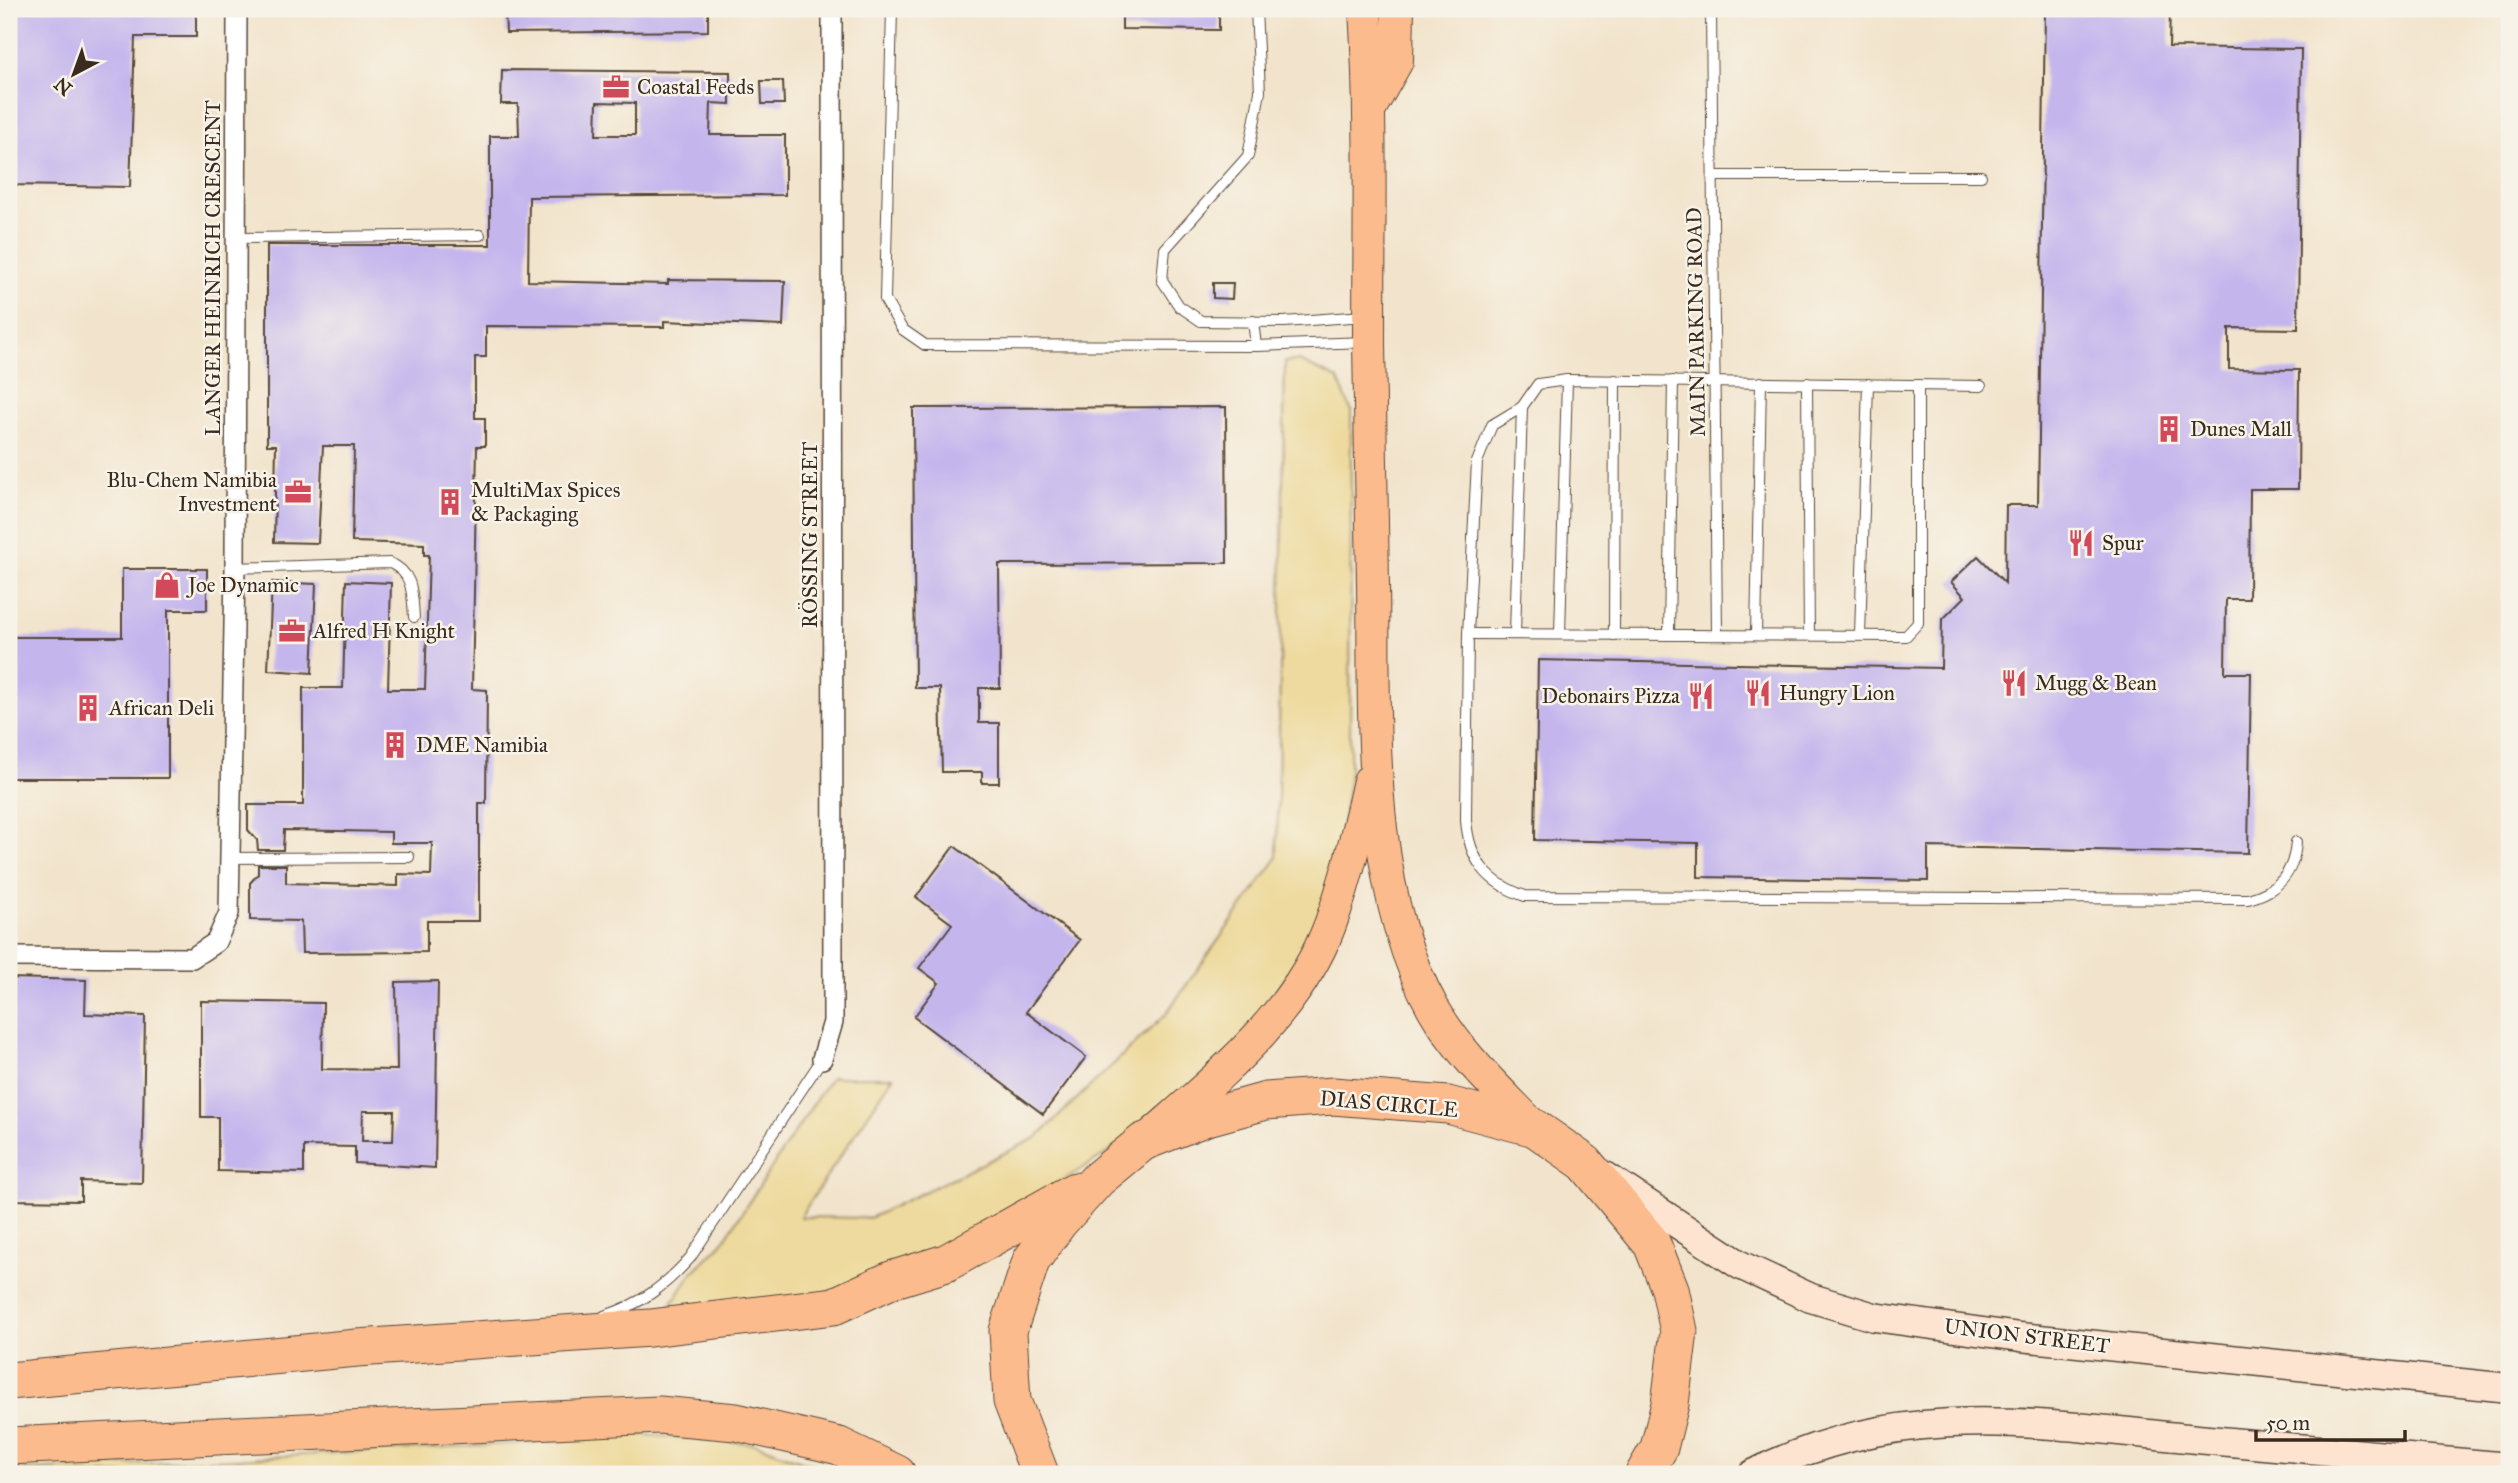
<svg xmlns="http://www.w3.org/2000/svg" width="2518" height="1483" font-family="'IM FELL Great Primer',serif">
	<rect width="100%" height="100%" fill="#f7f3e8"/>
	<filter id="ink" filterUnits="userSpaceOnUse"><feTurbulence type="fractalNoise" baseFrequency=".0143" numOctaves="2"/><feDisplacementMap in="SourceGraphic" scale="14" xChannelSelector="R" yChannelSelector="G"/><feConvolveMatrix kernelMatrix="1 2 1 2 8 2 1 2 1" color-interpolation-filters="sRGB"/></filter>
	<filter id="wash" filterUnits="userSpaceOnUse"><feTurbulence type="fractalNoise" baseFrequency=".00686" numOctaves="4" result="noise"/><feDisplacementMap in="SourceGraphic" scale="28" xChannelSelector="R" yChannelSelector="G"/><feGaussianBlur stdDeviation="1.57" result="paint"/><feColorMatrix in="noise" values="0 0 0 0 0 0 0 0 0 0 0 0 0 0 0 0 0 1.4 0 .05"/><feComposite in="paint" operator="in"/></filter>
	<g filter="url(#wash)">
		<rect width="100%" height="100%" fill="#f2e4cc"/>
		<g fill="#eeda9e" stroke="#94825e" stroke-width="2">
			<path d="M 1299,361 L 1338,379 L 1351,410 L 1350,771 L 1328,914 L 1244,1041 L 1106,1154 L 934,1259 L 789,1305 L 665,1313 L 692,1273 L 722,1243 L 831,1077 L 893,1077 L 800,1217 L 870,1218 L 1036,1138 L 1165,1015 L 1277,858 L 1285,362 Z"/>
			<path d="M 620,1433 L 756,1444 L 835,1474 L 9,1474 L 9,1471 L 549,1442 Z"/>
		</g>
		<g id="blocks">
			<g fill="#c4b6ed" fill-rule="evenodd">
				<path d="M 9,9 L 196,9 L 196,37 L 135,37 L 130,187 L 9,185 Z"/>
				<path d="M 505,9 L 708,9 L 708,31 L 506,33 Z"/>
				<path d="M 1122,9 L 1219,9 L 1219,30 L 1122,29 Z"/>
				<path d="M 2045,9 L 2170,9 L 2169,47 L 2301,49 L 2298,329 L 2229,328 L 2229,369 L 2299,370 L 2298,489 L 2250,489 L 2249,599 L 2226,599 L 2225,673 L 2251,673 L 2248,853 L 1928,847 L 1928,881 L 1698,877 L 1698,843 L 1535,840 L 1538,660 L 1941,668 L 1942,620 L 1965,597 L 1951,582 L 1978,556 L 2005,583 L 2006,505 L 2038,505 Z"/>
				<path d="M 502,70 L 730,72 L 730,104 L 711,103 L 710,135 L 785,135 L 785,195 L 529,197 L 528,281 L 668,284 L 668,280 L 785,281 L 783,326 L 664,321 L 664,327 L 486,326 L 486,357 L 475,357 L 475,418 L 485,418 L 485,446 L 477,446 L 472,689 L 487,690 L 486,803 L 479,803 L 479,921 L 427,921 L 427,952 L 302,953 L 301,921 L 250,920 L 250,883 L 258,874 L 258,865 L 286,865 L 286,883 L 398,886 L 398,874 L 431,875 L 432,843 L 391,843 L 391,832 L 284,830 L 283,850 L 258,850 L 257,840 L 248,830 L 248,805 L 303,805 L 303,688 L 343,688 L 346,581 L 391,583 L 388,689 L 425,689 L 429,555 L 424,555 L 424,544 L 352,542 L 354,446 L 323,446 L 318,543 L 274,542 L 276,445 L 267,445 L 267,245 L 490,245 L 490,136 L 519,136 L 518,104 L 501,104 ZM 597,102 L 635,103 L 635,135 L 596,135 Z"/>
				<path d="M 761,81 L 783,81 L 784,104 L 762,104 Z"/>
				<path d="M 1213,283 L 1233,283 L 1232,299 L 1213,298 Z"/>
				<path d="M 1226,407 L 1227,563 L 999,564 L 1000,688 L 979,688 L 979,723 L 999,723 L 999,783 L 982,783 L 982,772 L 942,772 L 940,688 L 915,688 L 913,408 Z"/>
				<path d="M 122,569 L 207,569 L 207,610 L 168,610 L 168,778 L 9,778 L 9,637 L 122,637 Z"/>
				<path d="M 272,582 L 316,584 L 312,673 L 268,670 Z"/>
				<path d="M 954,846 L 1080,940 L 1026,1012 L 1086,1057 L 1043,1114 L 914,1017 L 939,983 L 919,968 L 952,924 L 916,897 Z"/>
				<path d="M 9,978 L 86,980 L 85,1014 L 145,1016 L 142,1183 L 81,1181 L 81,1201 L 9,1200 Z"/>
				<path d="M 438,981 L 435,1168 L 355,1163 L 355,1147 L 304,1146 L 304,1173 L 218,1171 L 218,1117 L 201,1117 L 201,1001 L 323,1003 L 322,1069 L 397,1070 L 396,982 ZM 363,1111 L 394,1111 L 393,1141 L 362,1141 Z"/>
			</g>
		</g>
	</g>
	<g filter="url(#ink)">
		<use href="#blocks" fill-opacity="0" stroke="#564638" stroke-width="2"/>
		<g fill="none" stroke-linecap="round" stroke-linejoin="round">
			<defs>
				<g id="lane">
					<path d="M 892,9 L 885,300 L 902,329 L 925,345 L 1256,346 L 1366,342"/>
					<path d="M 1256,9 L 1260,92 L 1248,156 L 1165,249 L 1162,280 L 1179,306 L 1201,321 L 1284,322 L 1364,316"/>
					<path d="M 1711,9 L 1717,635"/>
					<path d="M 1714,176 L 1981,176"/>
					<path d="M 236,238 L 480,235"/>
					<path d="M 1253,321 L 1256,346"/>
					<path d="M 1807,383 L 1809,635"/>
					<path d="M 1981,386 L 1567,380 L 1538,384 L 1522,407 L 1492,425 L 1477,462 L 1468,634 L 1466,820 C 1469,860 1487,883 1525,896 L 2248,899 C 2279,891 2294,873 2296,842"/>
					<path d="M 235,568 L 390,563 C 414,573 412,594 414,617"/>
					<path d="M 1468,634 L 1906,636 L 1918,623 L 1918,385"/>
					<path d="M 1515,634 L 1522,407"/>
					<path d="M 1560,634 L 1567,380"/>
					<path d="M 1614,635 L 1615,380"/>
					<path d="M 1669,635 L 1673,381"/>
					<path d="M 1756,635 L 1761,382"/>
					<path d="M 1860,635 L 1868,384"/>
					<path d="M 230,858 L 409,857"/>
					<path d="M 604,1316 C 640,1305 666,1285 690,1258 L 822,1059"/>
				</g>
				<g id="street">
					<path d="M 9,957 L 192,958 L 216,942 L 229,913 L 235,568 L 237,9"/>
					<path d="M 822,1059 L 833,1022 L 832,9"/>
				</g>
				<g id="secondary">
					<path d="M 1605,1176 L 1740,1265 L 1811,1298 L 1874,1317 L 2020,1337 L 2509,1388"/>
					<path d="M 1753,1474 C 1900,1398 2040,1424 2197,1439 C 2301,1448 2405,1458 2509,1467"/>
				</g>
				<g id="primary">
					<path d="M 1365,9 C 1372,120 1369,231 1369,343 C 1370,423 1372,503 1373,583 C 1375,717 1365,888 1433,1008 C 1459,1054 1499,1090 1535,1128"/>
					<path d="M 1371,107 L 1397,61 L 1398,9"/>
					<path d="M 1152,1135 C 1220,1075 1297,1013 1330,925 C 1347,879 1358,829 1369,781"/>
				</g>
				<g id="highway">
					<path d="M 9,1381 L 357,1348 L 650,1328 L 834,1306 L 891,1280 L 946,1263 L 1075,1191"/>
					<path d="M 9,1446 L 659,1415 L 736,1422 L 839,1446 L 897,1474"/>
					<path d="M 1040,1474 L 1012,1401 L 1008,1331 L 1031,1261 L 1059,1222 L 1098,1179 L 1143,1142 L 1204,1118 L 1266,1101 L 1333,1096 L 1448,1105 L 1535,1128 L 1585,1163 L 1652,1244 L 1670,1289 L 1679,1331 L 1670,1404 L 1659,1448 L 1644,1474"/>
				</g>
			</defs>
			<use href="#lane" stroke="#564638" stroke-width="12"/>
			<use href="#street" stroke="#564638" stroke-width="22"/>
			<use href="#secondary" stroke="#564638" stroke-width="31"/>
			<use href="#primary" stroke="#564638" stroke-width="34"/>
			<use href="#highway" stroke="#564638" stroke-width="39"/>
			<use href="#lane" stroke="#fff" stroke-width="10"/>
			<use href="#street" stroke="#fff" stroke-width="19"/>
			<use href="#secondary" stroke="#fde4d1" stroke-width="28"/>
			<use href="#primary" stroke="#fbbb8d" stroke-width="32"/>
			<use href="#highway" stroke="#fbbb8d" stroke-width="37"/>
		</g>
	</g>
	<defs>
		<symbol id="office-bare" viewBox="-9 -9 18 18"><path d="M-6-3h4V-5.5h4V-3h4V5H-6ZM-1-4.5V-3h2v-1.5ZM-6 0V1H6V0Z" fill="#d1495b" stroke="#f7f3e8" stroke-width="2.5" paint-order="stroke"/></symbol>
		<symbol id="building-bare" viewBox="-9 -9 18 18"><path d="M-4-6H4V6H1V3H-1V6H-4ZM-2.5-4.3h1.7v1.8h-1.7ZM.8-4.3h1.7v1.8H.8ZM-2.5-1h1.7V.8h-1.7ZM.8-1h1.7V.8H.8Z" fill="#d1495b" stroke="#f7f3e8" stroke-width="2.5" paint-order="stroke"/></symbol>
		<symbol id="restaurant-bare" viewBox="-9 -9 18 18"><path d="M-5-6h1v4h1v-4h1v4h1v-4h1v5L-1.5 .5V6h-2V.5L-5-1ZM5-6V6H3V1.5H1.5Q1.5-4 5-6Z" fill="#d1495b" stroke="#f7f3e8" stroke-width="2.5" paint-order="stroke"/></symbol>
		<symbol id="shop-bare" viewBox="-9 -9 18 18"><path d="M-5-2.5h2.3a2.7 3.5 0 0 1 5.4 0H5L5.5 6h-11ZM-1.5-2.5h3a1.5 2.3 0 0 0-3 0Z" fill="#d1495b" stroke="#f7f3e8" stroke-width="2.5" paint-order="stroke"/></symbol>
	</defs>
	<g fill-rule="evenodd">
		<use href="#office-bare" x="597" y="68" width="38" height="38"/>
		<use href="#building-bare" x="2150" y="410" width="38" height="38"/>
		<use href="#office-bare" x="279" y="473" width="38" height="38"/>
		<use href="#building-bare" x="431" y="483" width="38" height="38"/>
		<use href="#restaurant-bare" x="2062" y="524" width="38" height="38"/>
		<use href="#shop-bare" x="148" y="566" width="38" height="38"/>
		<use href="#office-bare" x="273" y="612" width="38" height="38"/>
		<use href="#restaurant-bare" x="1995" y="664" width="38" height="38"/>
		<use href="#restaurant-bare" x="1739" y="674" width="38" height="38"/>
		<use href="#restaurant-bare" x="1682" y="677" width="38" height="38"/>
		<use href="#building-bare" x="69" y="689" width="38" height="38"/>
		<use href="#building-bare" x="376" y="726" width="38" height="38"/>
	</g>
	<g text-anchor="middle" stroke-width="5" stroke-linejoin="round" paint-order="stroke">
		<g font-size="21" fill="#3b2a1e" stroke="#f7f3e8" text-anchor="start">
			<text x="637" y="94">Coastal Feeds</text>
			<text x="2190" y="436">Dunes Mall</text>
			<text x="277" y="487" text-anchor="end">Blu-Chem Namibia<tspan x="277" dy="24">Investment</tspan></text>
			<text x="471" y="497">MultiMax Spices<tspan x="471" dy="24">&amp; Packaging</tspan></text>
			<text x="2102" y="550">Spur</text>
			<text x="188" y="592">Joe Dynamic</text>
			<text x="313" y="638">Alfred H Knight</text>
			<text x="2035" y="690">Mugg &amp; Bean</text>
			<text x="1779" y="700">Hungry Lion</text>
			<text x="1680" y="703" text-anchor="end">Debonairs Pizza</text>
			<text x="109" y="715">African Deli</text>
			<text x="416" y="752">DME Namibia</text>
		</g>
		<g font-size="21" fill="#3b2a1e" stroke="#f7f3e8">
			<text transform="translate(213 268) rotate(-90)" y="7">LANGER HEINRICH CRESCENT</text>
			<text transform="translate(1696 322) rotate(-91)" y="7">MAIN PARKING ROAD</text>
			<text transform="translate(810 535) rotate(-90)" y="7">RÖSSING STREET</text>
			<text transform="translate(1389 1104) rotate(5)" y="7">DIAS CIRCLE</text>
			<text transform="translate(2027 1336) rotate(7)" y="7">UNION STREET</text>
		</g>
	</g>
	<rect width="2518" height="1483" fill="none" stroke="#f7f3e8" stroke-width="35"/>
	<g transform="translate(74 74) rotate(221)" stroke="#f7f3e8" stroke-width="5" paint-order="stroke">
	<path d="M0-5L12 26L0 18L-12 26Z" fill="#3b2a1e"/>
	<text y="-10" font-size="19" font-weight="bold" text-anchor="middle" fill="#3b2a1e">N</text>
	</g>
	<path d="M2256 1430v10h149v-10" fill="none" stroke="#3b2a1e" stroke-width="3.5"/>
	<text x="2266" y="1430" font-size="21" fill="#3b2a1e" stroke="#f7f3e8" stroke-width="5" paint-order="stroke">50 m</text>
</svg>
